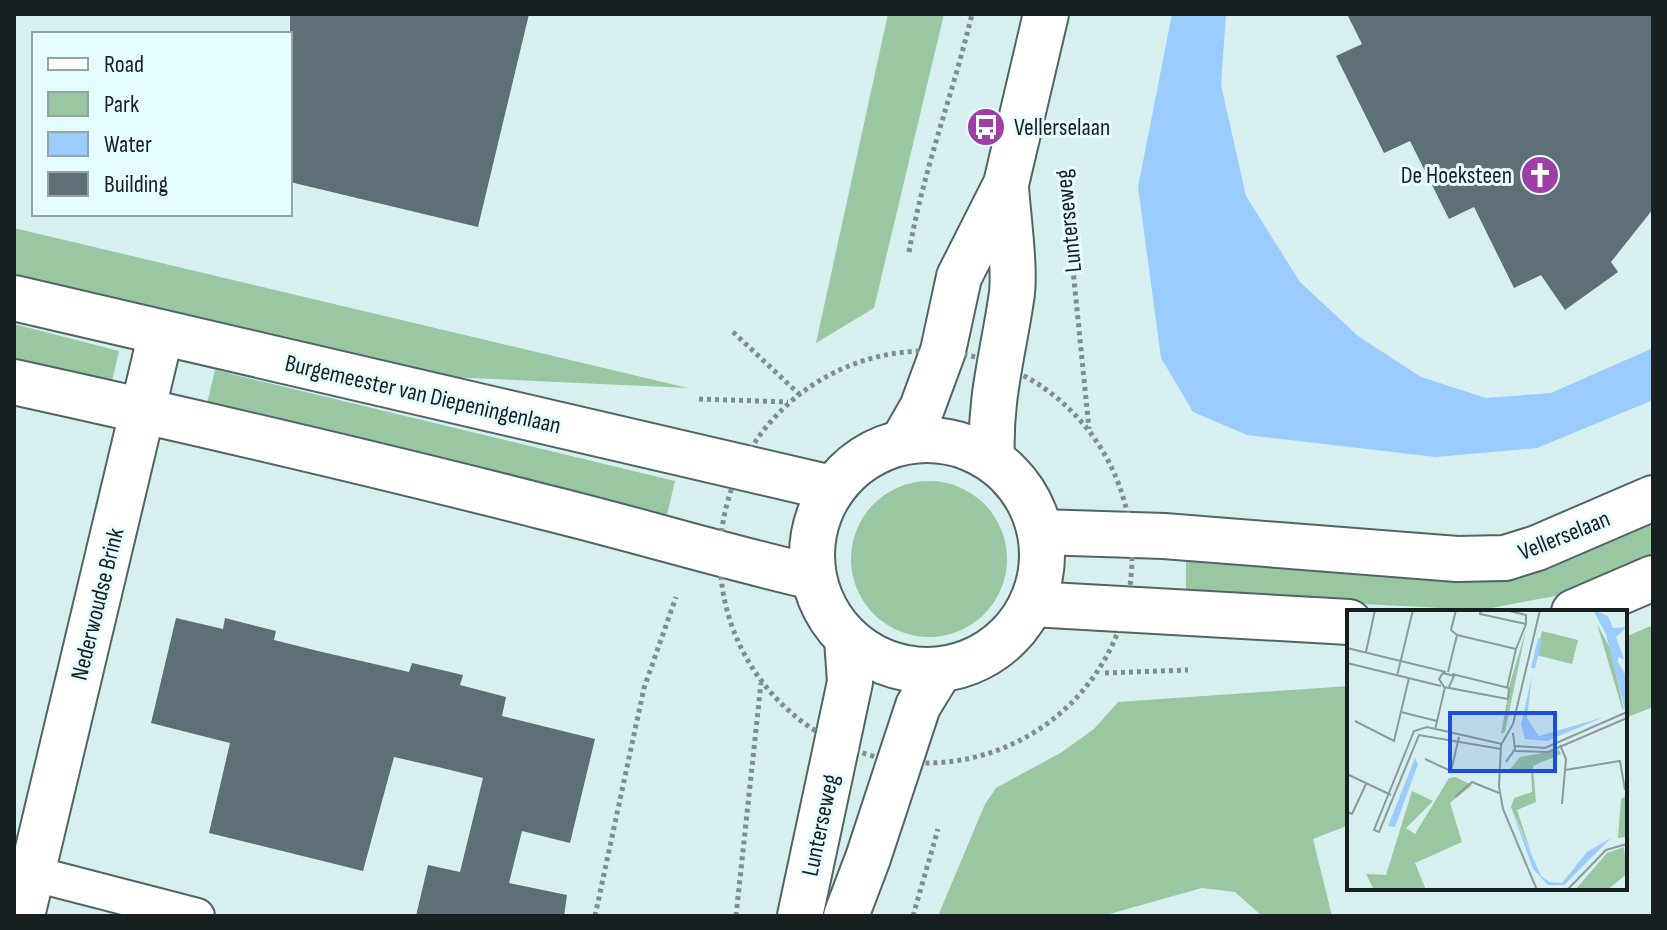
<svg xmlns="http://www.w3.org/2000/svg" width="1667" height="930" font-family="'Sofia Sans Condensed',sans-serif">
	<rect width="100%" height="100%" fill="#d8eff0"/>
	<g fill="#98c7a1">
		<path d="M 888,14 L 944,14 L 874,308 L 816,343 Z"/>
		<path d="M 14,228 L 688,388 L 448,377 L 14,275 Z"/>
		<path d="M 14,324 L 119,351 L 112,381 L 14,358 Z"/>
		<path d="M 215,370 L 675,481 L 666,519 L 206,408 Z"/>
		<circle cx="929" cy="559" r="78"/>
		<path d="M 1653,520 L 1653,559 L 1571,593 L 1480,610 L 1186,595 L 1186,560 L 1475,578 Z"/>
		<path d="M 1653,625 L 1653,707 L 1625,718 L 1625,637 Z"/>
		<path d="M 1349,686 L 1349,825 L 1313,839 L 1332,916 L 1262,916 L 1235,892 L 1202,888 L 1102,916 L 938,916 L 985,804 L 996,788 L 1062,752 L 1094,729 L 1118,702 Z"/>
	</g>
	<path fill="#9accff" d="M 1172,14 L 1226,14 L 1221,85 L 1246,196 L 1300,282 L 1358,336 L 1421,377 L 1486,398 L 1551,393 L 1653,348 L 1653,400 L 1537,448 L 1436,457 L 1247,435 L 1193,412 L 1161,358 L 1138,187 Z"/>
	<g fill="#5d6f77">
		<path d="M 290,14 L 529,14 L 478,227 L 290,182 Z"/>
		<path d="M 1347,14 L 1653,14 L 1653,209 L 1611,262 L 1618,272 L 1565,310 L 1541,275 L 1514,288 L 1474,207 L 1449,219 L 1410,141 L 1384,153 L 1336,56 L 1362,44 Z"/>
		<path d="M 176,618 L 223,629 L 225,618 L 276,631 L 274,640 L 318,651 L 409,672 L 412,663 L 463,675 L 460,685 L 506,697 L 502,716 L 595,739 L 570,843 L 522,831 L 509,883 L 567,895 L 564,916 L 416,916 L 428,865 L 460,872 L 483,778 L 438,767 L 394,757 L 363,871 L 209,833 L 230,743 L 151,723 Z"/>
	</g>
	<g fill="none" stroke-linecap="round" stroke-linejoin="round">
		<defs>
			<path id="lane" d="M 31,873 L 197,916"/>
			<g id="street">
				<path d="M 14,298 L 831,488"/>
				<path d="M 14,382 C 191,421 368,462 544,507 C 634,529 722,556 813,577"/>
				<path d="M 22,916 L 161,333"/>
			</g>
			<g id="secondary">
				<circle cx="927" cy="555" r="115"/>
				<path d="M 903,441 L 922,408 L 943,351 L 959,277 L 1006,184 L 1046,14"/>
				<path d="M 992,459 C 989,398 1004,351 1012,293 C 1015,265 1008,217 1006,187"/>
				<path d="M 1040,532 L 1164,536 L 1457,559 L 1505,558 L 1537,548 L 1653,498"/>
				<path d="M 1032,604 L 1349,622"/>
				<path d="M 1574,612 L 1653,578"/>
				<path d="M 800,916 L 850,682 L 847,639"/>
				<path d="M 846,916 L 868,858 L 918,706 L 940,670"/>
			</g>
		</defs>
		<use href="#lane" stroke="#516566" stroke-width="38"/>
		<use href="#street" stroke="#516566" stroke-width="48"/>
		<use href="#secondary" stroke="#516566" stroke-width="48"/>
		<g stroke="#7f8f90" stroke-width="5" stroke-dasharray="4 4" stroke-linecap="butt">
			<path d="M 1064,180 L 1089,429"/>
			<path d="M 909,252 C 923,171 953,94 972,14"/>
			<path d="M 733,332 L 799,394"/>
			<circle cx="926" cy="557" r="206"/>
			<path d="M 699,399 L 788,402"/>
			<path d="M 1105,673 L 1188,670"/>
			<path d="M 595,916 L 644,688 L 676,597"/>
			<path d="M 736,916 L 761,683"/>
			<path d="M 913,916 L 938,829"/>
		</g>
		<use href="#lane" stroke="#fff" stroke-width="34"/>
		<use href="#street" stroke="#fff" stroke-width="44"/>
		<use href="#secondary" stroke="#fff" stroke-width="44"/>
	</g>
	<defs>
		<symbol id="bus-disc" viewBox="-11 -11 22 22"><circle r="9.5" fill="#9e3fa7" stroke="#e5fdfe"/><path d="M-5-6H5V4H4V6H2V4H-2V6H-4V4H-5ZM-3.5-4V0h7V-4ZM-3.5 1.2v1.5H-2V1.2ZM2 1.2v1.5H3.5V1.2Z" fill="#fff"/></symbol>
		<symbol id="church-disc" viewBox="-11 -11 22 22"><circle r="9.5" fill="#9e3fa7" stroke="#e5fdfe"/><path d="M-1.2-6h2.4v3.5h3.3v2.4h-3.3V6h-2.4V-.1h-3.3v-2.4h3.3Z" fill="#fff"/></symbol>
	</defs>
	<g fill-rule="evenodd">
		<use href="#bus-disc" x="964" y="105" width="44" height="44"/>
		<use href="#church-disc" x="1518" y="153" width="44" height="44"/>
	</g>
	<g text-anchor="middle" stroke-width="6" stroke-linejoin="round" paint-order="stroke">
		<g font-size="24" fill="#171f20" stroke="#e5fdfe" text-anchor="start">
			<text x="1014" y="135">Vellerselaan</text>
			<text x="1512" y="183" text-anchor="end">De Hoeksteen</text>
		</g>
		<g font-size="24" fill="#171f20" stroke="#e5fdfe">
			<text transform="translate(1068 221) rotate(-96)" y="8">Lunterseweg</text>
			<text transform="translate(423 394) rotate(13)" y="8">Burgemeester van Diepeningenlaan</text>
			<text transform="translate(1564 535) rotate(-22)" y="8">Vellerselaan</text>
			<text transform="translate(97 604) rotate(-76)" y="8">Nederwoudse Brink</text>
			<text transform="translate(820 825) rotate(-78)" y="8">Lunterseweg</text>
		</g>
	</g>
	<g transform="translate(1347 610)">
		<rect width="280" height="280" fill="#d8eff0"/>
		<path d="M 250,14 L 263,38 L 277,100 L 275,98 ZM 179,20 L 158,122 L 154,124 L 163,73 ZM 195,21 L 231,30 L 225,54 L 189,45 ZM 212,140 L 214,144 L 186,156 L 189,192 L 170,200 L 184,242 L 164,197 L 167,188 L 185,182 L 184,163 L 178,159 L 161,162 L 173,147 ZM 108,167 L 125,175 L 103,193 L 115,232 L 68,253 L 79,280 L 27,280 L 19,264 L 39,265 L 65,181 L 86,191 L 59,218 L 68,224 L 102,168 ZM 280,185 L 278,227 L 271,228 L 274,189 ZM 277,237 L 280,264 L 260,280 L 228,280 L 260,243 Z" fill="#98c7a1"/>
		<path d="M 246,0 L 261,6 L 266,18 L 280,17 L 269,27 L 277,49 L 271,47 L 271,52 L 280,67 L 280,108 L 259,24 ZM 185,65 L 180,108 L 192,126 L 257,107 L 200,131 L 178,129 L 174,115 ZM 68,148 L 71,154 L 48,217 L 41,216 ZM 164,198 L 194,266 L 203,272 L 215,273 L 240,242 L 264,228 L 217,275 L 201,275 L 186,259 Z" fill="#9accff"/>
		<path fill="none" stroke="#9accff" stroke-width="4" d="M 186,58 L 193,29"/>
		<path fill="none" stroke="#8b9c9d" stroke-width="2" d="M 134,0 L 133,4 L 179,14 L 169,39M 158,0 L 179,5 L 179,14M 110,25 L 169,39 L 160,78M 0,38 L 99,62M 19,42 L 28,0M 0,53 L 94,76M 101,62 L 110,25 L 104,20 L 109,0M 50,66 L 66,0M 102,77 L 107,66 L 96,63 L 92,69 L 97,77 L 161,89 L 162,78 L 105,64M 54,102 L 90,111M 8,111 L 47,131 L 62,68M 88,120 L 98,77M 213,135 L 219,149 L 215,194M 168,136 L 198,138 L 280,102M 154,139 L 72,125 L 32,222 L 27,220 L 67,121 L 80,117 L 155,134M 168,141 L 201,142 L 280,108M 78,149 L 104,161 L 112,127M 159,152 L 168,139 L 166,123M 218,160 L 273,151 L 278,180M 0,164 L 44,185M 108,187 L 125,172 L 152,183M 0,202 L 5,204 L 19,174M 190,280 L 156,199 L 152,177 L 154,135 L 166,114 L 193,0M 220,280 L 259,240 L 280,234"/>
		<path fill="#1d4ed8" fill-opacity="0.15" stroke="#1d4ed8" stroke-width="4" d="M 103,103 L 208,103 L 208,161 L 103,161 Z"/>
		<rect width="280" height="280" fill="none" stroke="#171f20" stroke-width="4"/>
	</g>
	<rect width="1667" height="930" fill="none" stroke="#171f20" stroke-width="32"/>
	<rect x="32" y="32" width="260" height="184" fill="#e5fdfe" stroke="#93a4a5" stroke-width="2"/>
	<rect x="48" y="58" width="40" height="12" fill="#ffffff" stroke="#93a4a5" stroke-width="2"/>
	<text x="104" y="72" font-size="24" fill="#171f20">Road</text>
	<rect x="48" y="92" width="40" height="24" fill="#98c7a1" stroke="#93a4a5" stroke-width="2"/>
	<text x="104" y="112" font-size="24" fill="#171f20">Park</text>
	<rect x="48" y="132" width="40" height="24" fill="#9accff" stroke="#93a4a5" stroke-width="2"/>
	<text x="104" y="152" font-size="24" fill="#171f20">Water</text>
	<rect x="48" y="172" width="40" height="24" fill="#5d6f77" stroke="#93a4a5" stroke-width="2"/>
	<text x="104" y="192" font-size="24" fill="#171f20">Building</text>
</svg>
